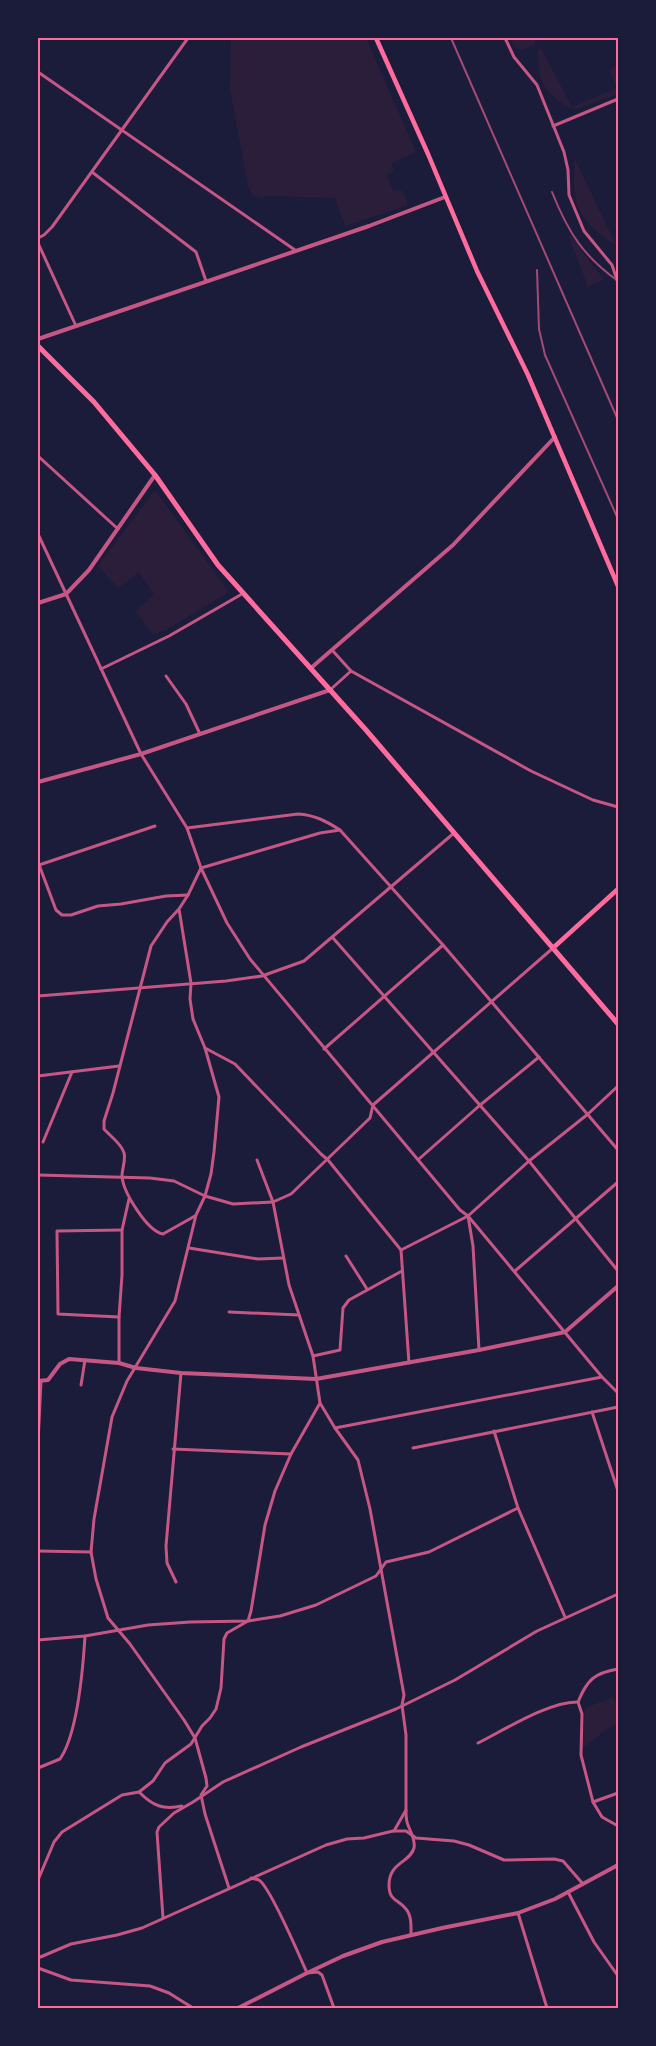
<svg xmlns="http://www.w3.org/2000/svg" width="656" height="2046" font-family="'Source Sans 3',sans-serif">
	<rect width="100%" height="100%" fill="#1b1b3a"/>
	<g fill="#2a1e3b">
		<path d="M 231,38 L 366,38 L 416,152 L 391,164 L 394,171 L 387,176 L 393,190 L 403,191 L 408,205 L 345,226 L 335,198 L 267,196 L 262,199 L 252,195 L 248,186 L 230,89 Z"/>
		<path d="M 510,38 L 535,38 L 536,39 L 534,45 L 520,51 L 515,47 Z"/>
		<path d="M 541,48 L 572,107 L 617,88 L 609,70 L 618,65 L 618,94 L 576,109 C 569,109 565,105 559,101 C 540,88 538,73 538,51 Z"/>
		<path d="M 573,155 L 616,245 C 592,230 576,216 574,186 C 574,176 575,166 573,155 Z"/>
		<path d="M 570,234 L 592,265 L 604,279 L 588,287 L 569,237 Z"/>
		<path d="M 155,490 L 229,592 L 166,630 L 153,634 L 135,611 L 154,595 L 139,572 L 118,588 L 98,566 Z"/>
		<path d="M 613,1697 L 617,1707 L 618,1707 L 618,1724 C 602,1730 597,1739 582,1748 L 585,1708 Z"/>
	</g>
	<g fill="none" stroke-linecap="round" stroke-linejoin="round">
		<g stroke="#c65784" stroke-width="3">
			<path d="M 505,38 L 514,57 L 537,85 L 564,152 L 568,170 L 569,195 L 584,231 L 612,265 L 618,283"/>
			<path d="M 38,72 L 295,250"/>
			<path d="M 553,126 L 618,99"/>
			<path d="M 92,172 L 196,252 L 206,281"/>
			<path d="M 38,238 L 44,235 L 52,227 L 188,38"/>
			<path d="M 38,243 L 76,326"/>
			<path d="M 38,456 L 118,529"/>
			<path d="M 38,534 L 141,754 L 187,828 L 201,868 L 188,895 L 179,909 L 191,983 L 190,999 L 193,1019 L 205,1048 L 219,1097 L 214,1152 L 211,1174 L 205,1196 L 196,1215 L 175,1301 L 127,1381 L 112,1417 L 94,1519 L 91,1552 L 96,1579 L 108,1618 L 130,1644 L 184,1720 L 195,1738 L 206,1778 L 207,1786 L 201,1795 L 205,1814 L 229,1888"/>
			<path d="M 332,650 L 351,671"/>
			<path d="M 101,669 L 169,636 L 242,594"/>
			<path d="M 166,676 L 186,704 L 200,734"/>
			<path d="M 330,690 L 351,671 L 531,771 L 593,800 L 618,807"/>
			<path d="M 187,828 L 298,814 C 315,815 326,821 340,830 L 443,945 L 618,1150"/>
			<path d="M 340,830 L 320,833 L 201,868 L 227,923 L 250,959 L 460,1210 L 468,1216 L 602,1377 L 618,1393"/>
			<path d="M 38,862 L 56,910 L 62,915 L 71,915 L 98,906 L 121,904 L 166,896 L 188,895"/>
			<path d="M 39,865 L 155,826"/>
			<path d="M 178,910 L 167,922 L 151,946 L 113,1093 L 104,1121 L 104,1129 C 110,1136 122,1144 124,1153 C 126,1160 122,1169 122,1176 C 123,1192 147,1231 163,1234 L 195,1216"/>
			<path d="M 333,938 L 529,1161 L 618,1271"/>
			<path d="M 38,996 L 226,981 L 262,976 L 304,961 L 454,833"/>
			<path d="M 205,1048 L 235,1064 L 321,1154 L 328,1160 L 401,1250 L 409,1363"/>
			<path d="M 324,1049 L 443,945"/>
			<path d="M 38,1076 L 119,1066"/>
			<path d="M 43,1142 L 72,1072"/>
			<path d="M 419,1159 L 479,1106 L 539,1057"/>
			<path d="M 38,1175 L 150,1178 L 174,1181 L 205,1196 L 233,1204 L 273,1202 L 291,1194 L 370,1118 L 373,1105 L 553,948"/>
			<path d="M 468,1216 L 473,1246 L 479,1350"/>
			<path d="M 189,1248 L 258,1259 L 283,1258"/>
			<path d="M 401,1250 L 468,1216 L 529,1161 L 588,1114 L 618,1086"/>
			<path d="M 346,1256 L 367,1289"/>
			<path d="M 515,1271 L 618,1182"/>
			<path d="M 229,1312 L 299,1315"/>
			<path d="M 119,1317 L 58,1314 L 57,1231 L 122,1230"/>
			<path d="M 313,1356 L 340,1350 L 343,1308 L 349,1300 L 402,1271"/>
			<path d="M 119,1363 L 119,1317 L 122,1275 L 122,1230 L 129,1199"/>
			<path d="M 81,1385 L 85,1360"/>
			<path d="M 320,1403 L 335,1428 L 358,1460 L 370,1509 L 404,1695 L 402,1705 L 406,1735 L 406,1810 C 406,1814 406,1818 407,1822 C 409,1830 416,1839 414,1848 C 410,1863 389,1862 389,1885 C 389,1902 399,1899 406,1909 C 412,1916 411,1927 411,1935"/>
			<path d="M 592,1412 L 618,1491"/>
			<path d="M 335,1428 L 602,1377"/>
			<path d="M 494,1431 L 518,1508 L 565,1617"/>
			<path d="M 38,1443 L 41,1381"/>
			<path d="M 413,1448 L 618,1407"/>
			<path d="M 173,1449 L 291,1454"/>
			<path d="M 38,1551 L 91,1552"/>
			<path d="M 176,1582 L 167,1563 L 166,1546 L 181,1373"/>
			<path d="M 38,1640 L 85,1636 L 148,1625 L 190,1622 L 248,1621 L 280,1616 L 316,1605 L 376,1576 L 386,1562 L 429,1552 L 518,1508"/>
			<path d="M 578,1702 L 582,1714 L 581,1755 L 593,1802 L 602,1817 L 618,1826"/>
			<path d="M 478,1743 C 504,1730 550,1701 578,1702 C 587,1680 594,1673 618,1669"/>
			<path d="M 38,1768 L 60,1759 C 78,1733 83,1668 85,1636"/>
			<path d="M 139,1792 C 153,1806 163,1810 182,1806"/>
			<path d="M 593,1802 L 618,1793"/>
			<path d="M 394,1831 L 406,1810"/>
			<path d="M 251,1878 C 254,1879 257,1879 259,1880 C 270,1887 300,1957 307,1973 L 318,1972 L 322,1975 L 334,2008"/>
			<path d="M 38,1880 L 54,1842 L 62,1832 L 122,1795 L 139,1792 L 153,1781 L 165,1763 L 191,1744 L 202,1726 L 210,1718 L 216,1709 L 221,1688 L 224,1639 L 227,1633 L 248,1621 L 251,1611 L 265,1525 L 275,1491 L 291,1454 L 320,1403 L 313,1356 L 289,1285 L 273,1202 L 257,1160"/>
			<path d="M 568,1892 L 594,1942 L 618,1976"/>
			<path d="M 518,1913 L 547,2008"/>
			<path d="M 163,1918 L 157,1832 L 159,1827 L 174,1813 L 193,1802 L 223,1782 L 301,1747 L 396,1709 L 455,1680 L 537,1631 L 618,1594"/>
			<path d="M 38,1958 L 71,1944 L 117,1935 L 142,1928 L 326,1845 L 347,1839 L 364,1838 L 393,1831 L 406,1831 L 416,1838 L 454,1841 L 469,1845 L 504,1860 L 554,1859 L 563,1861 L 583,1884"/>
			<path d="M 38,1968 L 71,1980 L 150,1986 L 169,1993 L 193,2008"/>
		</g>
		<g stroke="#c65784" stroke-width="4">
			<path d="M 38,339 L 369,226 L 445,197"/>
			<path d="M 38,603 L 66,594 L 89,570 L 155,475"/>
			<path d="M 311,668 L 453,545 L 555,437"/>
			<path d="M 38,782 L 141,754 L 330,690"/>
			<path d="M 38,1381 L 48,1380 L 60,1364 L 69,1359 L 119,1363 L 136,1368 L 181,1373 L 316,1379 L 479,1350 L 565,1332 L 618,1286"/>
			<path d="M 238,2008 L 307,1973 L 343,1956 L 382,1942 L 442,1928 L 518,1913 L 555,1899 L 618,1865"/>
		</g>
		<g stroke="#ff6b9d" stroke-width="4.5">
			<path d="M 376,38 L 428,154 L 477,271 L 528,375 L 618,586"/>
			<path d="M 553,948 L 618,889"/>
		</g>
		<path stroke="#ff6b9d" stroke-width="5" d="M 38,346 L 94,402 L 155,475 L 218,565 L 366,730 L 618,1024"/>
		<g stroke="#a44b75" stroke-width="2">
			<path d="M 451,38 L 618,420"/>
			<path d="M 552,192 C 568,232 583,256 618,281"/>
			<path d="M 537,270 L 539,329 L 545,355 L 618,519"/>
		</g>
	</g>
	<rect width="656" height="2046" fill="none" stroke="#1b1b3a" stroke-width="78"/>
	<rect x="39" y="39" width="578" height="1968" fill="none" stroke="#ff6b9d" stroke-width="2"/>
</svg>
